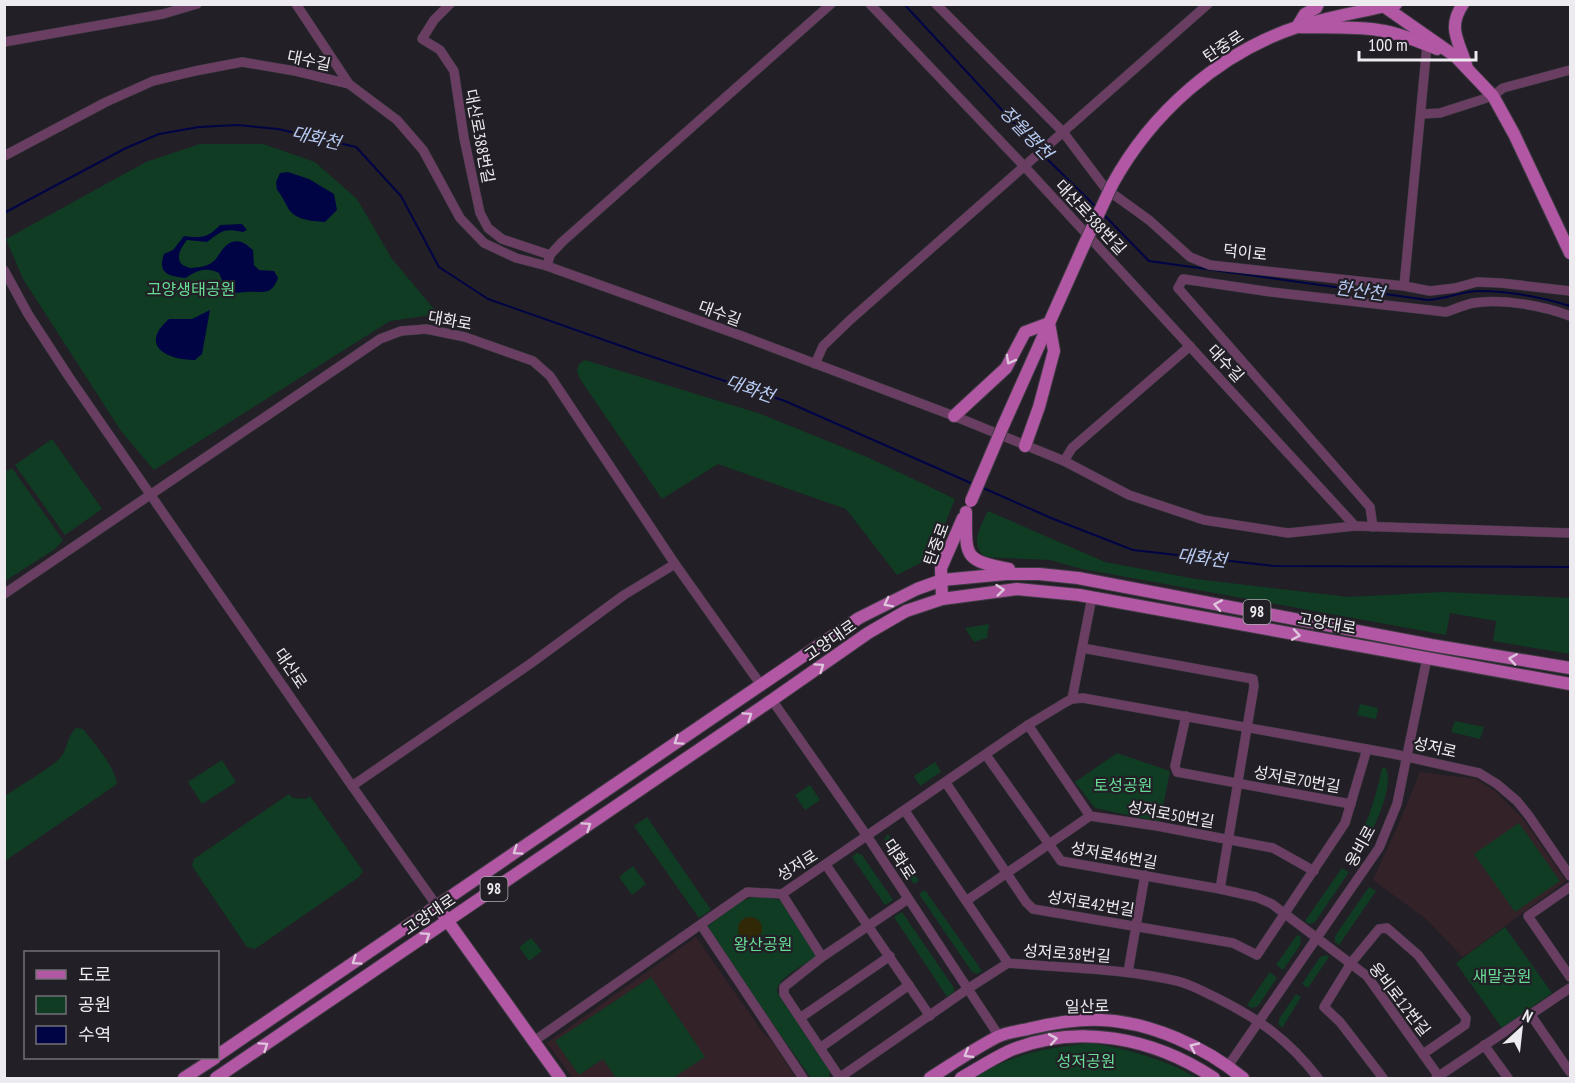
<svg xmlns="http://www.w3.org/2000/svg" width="1575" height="1083" font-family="'PT Sans Narrow','Noto Sans KR',sans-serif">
	<rect width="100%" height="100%" fill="#231f27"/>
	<g fill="#342229">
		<path d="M 1420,772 L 1476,779 L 1495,791 L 1523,819 L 1566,881 L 1463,957 L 1426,919 L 1373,880 L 1400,821 Z"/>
		<path d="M 696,937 L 763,1033 L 772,1041 L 796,1078 L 573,1078 L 547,1043 Z"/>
	</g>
	<g fill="#0f3c23">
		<path d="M 200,144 L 263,144 L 315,162 L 357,199 L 392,259 L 438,314 L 390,321 L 154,470 L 121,431 L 23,279 L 6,239 L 146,162 Z"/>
		<path d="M 585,360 L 758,413 L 867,457 L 955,499 L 932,557 L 897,575 L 846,509 L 718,464 L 662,499 L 580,379 L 577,371 L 579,364 Z"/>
		<path d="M 52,439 L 102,509 L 65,535 L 15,465 Z"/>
		<path d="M 12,468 L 63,540 L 55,549 L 5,581 L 5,472 Z"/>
		<path d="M 988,511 L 1105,562 L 1196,579 L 1348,597 L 1445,592 L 1570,598 L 1570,654 L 1493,641 L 1496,621 L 1450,613 L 1446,635 L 1082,569 L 1050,560 L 986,557 C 968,545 981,526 988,511 Z"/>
		<path d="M 989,624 L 987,638 L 974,642 L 965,628 Z"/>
		<path d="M 1360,704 L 1378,708 L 1376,719 L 1357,715 Z"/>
		<path d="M 1455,721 L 1484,727 L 1480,739 L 1451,732 Z"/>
		<path d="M 76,728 L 83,729 C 93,742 116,768 117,784 L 5,861 L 5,796 C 16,788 54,766 61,757 C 68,748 67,736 76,728 Z"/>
		<path d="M 1117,753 L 1170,771 L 1160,822 L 1095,808 L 1075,782 Z"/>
		<path d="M 222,760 L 236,782 L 202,804 L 188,782 Z"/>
		<path d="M 935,762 L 941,772 L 920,786 L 914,776 Z"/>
		<path d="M 1382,768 L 1386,768 C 1396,790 1366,844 1355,863 L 1349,858 C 1366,827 1375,802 1382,768 Z"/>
		<path d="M 810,785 L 820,800 L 805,810 L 795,795 Z"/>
		<path d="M 289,794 L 293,798 L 306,799 L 310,796 L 363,871 L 359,877 L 255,949 L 247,947 L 192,866 L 194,859 Z"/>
		<path d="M 647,817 L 711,910 L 699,918 L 634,826 Z"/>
		<path d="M 1519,823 L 1560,881 L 1515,912 L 1474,854 Z"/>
		<path d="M 888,834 L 919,881 L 914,884 L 884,839 Z"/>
		<path d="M 857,853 L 862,855 L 893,900 L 885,905 L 852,857 Z"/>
		<path d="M 633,866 L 646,884 L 632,895 L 619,877 Z"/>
		<path d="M 1342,868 L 1349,872 L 1315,922 L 1309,924 L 1305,921 Z"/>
		<path d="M 1369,887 L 1376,891 L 1339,945 L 1335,942 L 1335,936 Z"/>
		<path d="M 925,890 L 982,971 L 977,974 L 972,972 L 919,894 Z"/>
		<path d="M 757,896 L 780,900 L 817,956 C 806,964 776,978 777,992 L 830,1070 L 829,1078 L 811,1078 L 708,932 L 708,926 C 724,913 737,900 757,896 Z"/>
		<path d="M 902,912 L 954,988 L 954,992 L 947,997 L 894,917 Z"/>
		<path d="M 1505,927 L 1552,993 L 1502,1028 L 1456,963 Z"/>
		<path d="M 1297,935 L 1301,937 L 1300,945 L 1283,970 L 1276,965 Z"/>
		<path d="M 531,938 L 542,951 L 529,961 L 519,947 Z"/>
		<path d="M 1326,955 L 1329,957 L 1308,988 L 1302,984 L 1320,957 Z"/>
		<path d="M 1270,972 L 1277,978 L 1258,1006 L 1252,1008 L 1247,1005 Z"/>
		<path d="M 651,977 L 705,1057 L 673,1078 L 616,1078 L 603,1059 L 579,1075 L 555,1041 Z"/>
		<path d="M 1296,994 L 1301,997 L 1282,1028 L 1279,1025 L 1279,1019 Z"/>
		<path d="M 1091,1043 C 1129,1049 1164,1059 1197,1078 L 974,1078 C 1014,1053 1045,1048 1091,1043 Z"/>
	</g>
	<circle fill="#302806" cx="750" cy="929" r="12"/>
	<g fill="#000445">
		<path d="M 288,172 L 309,179 L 334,194 L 337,210 L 325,222 C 311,221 293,220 287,206 C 283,199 282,196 277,190 L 276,182 L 280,173 Z"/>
		<path d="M 242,224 L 247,230 L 243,232 C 223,228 222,231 207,242 L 187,240 C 183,245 179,251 179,257 C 179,263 182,265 187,267 C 192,269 195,267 200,267 C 221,264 217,248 232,242 C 241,239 247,245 253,250 L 254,265 L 259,270 L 274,271 L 278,278 C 271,298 261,290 246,292 C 236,293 230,294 222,289 L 222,280 L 219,273 C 207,267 197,270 186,278 C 169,276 157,274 164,254 L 173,250 L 184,236 C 201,238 208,238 220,225 Z"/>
		<path d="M 210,310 L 202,354 L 195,360 C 166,360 139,345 169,319 L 192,319 Z"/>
	</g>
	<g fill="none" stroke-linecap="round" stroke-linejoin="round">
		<g stroke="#000445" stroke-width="2">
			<path d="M 904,4 L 1039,150"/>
			<path d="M 1042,154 L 1096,207"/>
			<path d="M 4,213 L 126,148 L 159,134 L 199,127 L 237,125 L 278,129 L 356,147 L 401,196 L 439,267 L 488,299 L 641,353 L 785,401 L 973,484"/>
			<path d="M 1104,215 L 1149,261 L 1428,300 C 1445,299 1464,291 1478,291 C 1509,291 1541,297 1570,306"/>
			<path d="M 981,487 L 1051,518 L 1133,550 L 1274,566 L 1570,567"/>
		</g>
		<defs>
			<g id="minor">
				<path d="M 296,4 L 349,84"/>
				<path d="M 450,4 L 434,20 L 422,39 L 440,50 L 454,71 L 464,138 L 480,213 L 488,228 L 502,239 L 550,255"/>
				<path d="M 870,4 L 1024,166 L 1355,526"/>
				<path d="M 936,4 L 1063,132 L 1106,189 L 1149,220 L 1190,257 L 1210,265 L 1404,286 L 1430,291 L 1455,288 L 1477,282 L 1501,283 L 1570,291"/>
				<path d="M 4,42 L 163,14 L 197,4"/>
				<path d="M 1421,114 L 1440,113 L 1493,96 L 1503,88 L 1570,70"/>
				<path d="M 4,156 L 106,102 L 153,81 L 195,71 L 242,62 L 295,71 L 349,84 L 397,120 L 423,150 L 460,218 L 484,243 L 516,258 L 547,266 L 742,336 L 954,416 L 1064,461 L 1129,495 L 1204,520 L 1288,533 L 1355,526 L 1570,533"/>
				<path d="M 547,266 L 550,255 L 562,242 L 831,4"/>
				<path d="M 4,270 L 28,314 L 69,377 L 352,786 L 437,906"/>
				<path d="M 1404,286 L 1427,45"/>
				<path d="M 815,364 L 823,346 L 850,320 L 1208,4"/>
				<path d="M 1064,461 L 1072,448 L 1190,346"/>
				<path d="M 1373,527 L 1370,507 L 1178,288 L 1183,279 L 1271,292 L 1446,312 C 1455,309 1464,305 1473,303 C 1501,298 1544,306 1570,316"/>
				<path d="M 4,594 L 380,339 L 401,331 L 426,329 L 465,337 L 533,361 L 550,376 L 675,564 L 761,685"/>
				<path d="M 1082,648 L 1253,679 L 1254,686 L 1220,889"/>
				<path d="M 1072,699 L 1092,597"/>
				<path d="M 772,700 L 867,836 L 999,1036"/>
				<path d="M 1186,716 L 1175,766 L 1177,772 L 1351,804"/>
				<path d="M 1028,725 L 1090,816 L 1157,826 L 1273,848 L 1314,871"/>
				<path d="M 986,755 L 1061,861 L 1220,889 L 1256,897 L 1272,904 L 1367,976 L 1440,1078"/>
				<path d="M 946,783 L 1026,902 L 1033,909 L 1233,943 L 1257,955 L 1345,823 L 1367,749"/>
				<path d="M 352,786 L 530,664 L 624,595 L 675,564"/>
				<path d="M 905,811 L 1008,963 C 1064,968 1122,968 1177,981 C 1190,984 1202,991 1215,997 C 1259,1019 1288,1039 1318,1078"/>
				<path d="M 826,865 L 930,1016"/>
				<path d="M 1570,887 L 1528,916 L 1570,977"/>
				<path d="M 782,894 L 822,957"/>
				<path d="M 966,901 L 1090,816"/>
				<path d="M 701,925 L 803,1078"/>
				<path d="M 1128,972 L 1145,875"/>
				<path d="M 1530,1014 L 1570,1072"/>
				<path d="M 800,1018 L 890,956"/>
				<path d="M 534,1041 L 747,892 L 782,894 L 1028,725 L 1066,702 L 1072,699 L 1083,698 L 1394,754 L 1479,773 L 1497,784 L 1517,801 L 1529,816 L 1570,876"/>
				<path d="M 1484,1045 L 1508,1078"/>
				<path d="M 820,1048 L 909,985"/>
				<path d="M 1228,1066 L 1379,848 L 1397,804 L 1427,658"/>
				<path d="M 839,1078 L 969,988 L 1008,963"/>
				<path d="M 840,1078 L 784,994 L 784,987 L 822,957 L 908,899"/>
				<path d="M 1383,1078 L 1340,1022 L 1324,1007 L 1351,963 L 1379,929 L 1387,928 L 1418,955 L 1466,1018 L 1465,1025 L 1423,1054"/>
				<path d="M 1436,1078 L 1570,988"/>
			</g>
			<g id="major">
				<path d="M 1318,4 L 1316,8 L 1305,14 L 1297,27 C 1324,28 1352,26 1378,30 C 1399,33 1417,41 1437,49"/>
				<path d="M 1463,4 C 1446,29 1460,42 1467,68"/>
				<path d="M 1382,5 L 1455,56 L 1493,96 L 1514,134 L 1570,253"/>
				<path d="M 1112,185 C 1151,113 1219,53 1297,27 C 1327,17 1364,11 1396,4"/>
				<path d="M 954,416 L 1006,368 L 1025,332 L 1049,323 L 1054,351 L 1039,407 L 1025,446"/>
				<path d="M 1003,426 L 1084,245"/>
				<path d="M 966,512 C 966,557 963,560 1009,569"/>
				<path d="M 942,599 L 941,568 L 963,518"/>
				<path d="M 444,916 L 560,1078"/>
				<path d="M 218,1055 L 859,618 L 917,589 L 942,580 L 1006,574 L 1039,574 L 1078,578 L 1431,645 L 1570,668"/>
				<path d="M 184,1078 L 215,1058"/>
				<path d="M 216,1078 L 772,700 L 868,633 L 906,611 L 942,599 L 1017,589 L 1079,595 L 1570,684"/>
				<path d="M 930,1078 C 952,1064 974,1049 997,1037 C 1007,1032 1021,1031 1032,1028 C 1054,1023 1078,1019 1101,1020 C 1151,1022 1205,1047 1243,1078"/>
				<path d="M 961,1078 C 977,1069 992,1059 1009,1051 C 1077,1022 1154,1038 1214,1078"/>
			</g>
		</defs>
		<use href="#minor" stroke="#3f3b43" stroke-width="10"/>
		<use href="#major" stroke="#3f3b43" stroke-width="14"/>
		<use href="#minor" stroke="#6a3e62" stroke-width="9"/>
		<use href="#major" stroke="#b157a3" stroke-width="12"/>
		<defs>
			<g id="major-bridge">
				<path d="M 1084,245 L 1112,185"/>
				<path d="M 971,501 L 1003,426"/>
			</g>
		</defs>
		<use href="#major-bridge" stroke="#3f3b43" stroke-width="14" stroke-linecap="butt"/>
		<use href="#major-bridge" stroke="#b157a3" stroke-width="12"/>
	</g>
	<defs><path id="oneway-chevron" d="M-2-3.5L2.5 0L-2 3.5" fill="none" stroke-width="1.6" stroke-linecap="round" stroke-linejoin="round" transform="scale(1.5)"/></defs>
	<g stroke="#dec5dd">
		<use href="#oneway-chevron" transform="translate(1010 360) rotate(119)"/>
		<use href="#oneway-chevron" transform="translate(1000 590) rotate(-6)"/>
		<use href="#oneway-chevron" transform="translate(888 603) rotate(153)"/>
		<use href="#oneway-chevron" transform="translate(1218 605) rotate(-169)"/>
		<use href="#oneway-chevron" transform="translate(1296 635) rotate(10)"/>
		<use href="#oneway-chevron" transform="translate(1513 659) rotate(-171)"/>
		<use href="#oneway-chevron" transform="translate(820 667) rotate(-35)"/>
		<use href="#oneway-chevron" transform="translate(748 716) rotate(-34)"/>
		<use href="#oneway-chevron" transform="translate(678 741) rotate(146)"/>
		<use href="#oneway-chevron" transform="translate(587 826) rotate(-34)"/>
		<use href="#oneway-chevron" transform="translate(517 851) rotate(146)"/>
		<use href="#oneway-chevron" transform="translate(426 936) rotate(-34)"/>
		<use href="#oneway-chevron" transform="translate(356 961) rotate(146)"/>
		<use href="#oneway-chevron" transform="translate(1053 1039) rotate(-10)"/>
		<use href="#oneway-chevron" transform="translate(264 1046) rotate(-34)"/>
		<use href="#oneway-chevron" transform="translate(1194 1047) rotate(-155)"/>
		<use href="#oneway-chevron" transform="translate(968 1054) rotate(149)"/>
	</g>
	<g text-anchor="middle" stroke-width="4.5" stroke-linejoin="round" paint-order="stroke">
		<g fill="#231f27" stroke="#b0adb4" stroke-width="1.5">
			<rect x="1243.5" y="600" width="27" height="24" rx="4.5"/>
			<rect x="480.5" y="877" width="27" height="24" rx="4.5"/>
		</g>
		<g font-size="15" font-weight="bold" fill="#edeaf0">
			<text x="1257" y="617">98</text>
			<text x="494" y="894">98</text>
		</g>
		<g font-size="16" fill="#edeaf0" stroke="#231f27">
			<text transform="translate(1223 46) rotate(-33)" y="6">탄중로</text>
			<text transform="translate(309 60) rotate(12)" y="6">대수길</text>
			<text transform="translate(480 136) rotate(79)" y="6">대산로388번길</text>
			<text transform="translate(1091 217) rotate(47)" y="6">대산로388번길</text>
			<text transform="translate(1245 252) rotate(6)" y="6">덕이로</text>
			<text transform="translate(720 313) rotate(20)" y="6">대수길</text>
			<text transform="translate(450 320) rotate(10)" y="6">대화로</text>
			<text transform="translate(1226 363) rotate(47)" y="6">대수길</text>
			<text transform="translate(936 544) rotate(-70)" y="6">탄중로</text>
			<text transform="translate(1327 623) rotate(10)" y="6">고양대로</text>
			<text transform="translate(830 640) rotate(-35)" y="6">고양대로</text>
			<text transform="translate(291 668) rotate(56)" y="6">대산로</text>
			<text transform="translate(1435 747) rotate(13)" y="6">성저로</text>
			<text transform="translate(1297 779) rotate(10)" y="6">성저로70번길</text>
			<text transform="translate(1171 814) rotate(10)" y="6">성저로50번길</text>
			<text transform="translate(1360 846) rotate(-61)" y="6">웅비로</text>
			<text transform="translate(1114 855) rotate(10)" y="6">성저로46번길</text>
			<text transform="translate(900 859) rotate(57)" y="6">대화로</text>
			<text transform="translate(797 865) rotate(-32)" y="6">성저로</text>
			<text transform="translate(1091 903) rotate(9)" y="6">성저로42번길</text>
			<text transform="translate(429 914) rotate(-34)" y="6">고양대로</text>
			<text transform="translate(1067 953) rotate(4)" y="6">성저로38번길</text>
			<text transform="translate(1400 999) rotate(52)" y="6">웅비로12번길</text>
			<text transform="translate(1087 1006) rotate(-1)" y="6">일산로</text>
		</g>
		<g font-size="16" fill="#67dd96" stroke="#231f27">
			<text x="191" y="295">고양생태공원</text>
			<text x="1123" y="791">토성공원</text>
			<text x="763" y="950">왕산공원</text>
			<text x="1502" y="982">새말공원</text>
			<text x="1086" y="1067">성저공원</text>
		</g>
		<g font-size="18" font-style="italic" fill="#b7cbf2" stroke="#231f27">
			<text transform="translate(1026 133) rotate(46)" y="6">장월평천</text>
			<text transform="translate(316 138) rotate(13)" y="6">대화천</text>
			<text transform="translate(1360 291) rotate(8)" y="6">한산천</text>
			<text transform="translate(750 389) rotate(19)" y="6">대화천</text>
			<text transform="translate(1202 558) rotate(7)" y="6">대화천</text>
		</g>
	</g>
	<rect width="1575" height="1083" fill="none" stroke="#edeaf0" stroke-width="12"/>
	<rect x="24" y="951" width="195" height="108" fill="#231f27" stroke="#747077" stroke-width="1.5"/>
	<rect x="36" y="970" width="30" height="9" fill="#b157a3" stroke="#747077" stroke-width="1.5"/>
	<text x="78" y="981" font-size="18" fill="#edeaf0">도로</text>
	<rect x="36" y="996" width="30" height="18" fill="#0f3c23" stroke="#747077" stroke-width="1.5"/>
	<text x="78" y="1011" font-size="18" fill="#edeaf0">공원</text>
	<rect x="36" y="1026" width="30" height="18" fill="#000445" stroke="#747077" stroke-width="1.5"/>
	<text x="78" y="1041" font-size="18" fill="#edeaf0">수역</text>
	<g transform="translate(1521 1029) rotate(27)" stroke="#231f27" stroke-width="4.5" paint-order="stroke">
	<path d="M0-4.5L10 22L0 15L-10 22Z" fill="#edeaf0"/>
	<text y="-9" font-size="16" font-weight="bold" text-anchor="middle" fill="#edeaf0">N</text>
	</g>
	<path d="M1359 51v9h117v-9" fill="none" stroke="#edeaf0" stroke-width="3"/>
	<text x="1368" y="51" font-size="18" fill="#edeaf0" stroke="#231f27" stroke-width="4.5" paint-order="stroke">100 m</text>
</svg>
